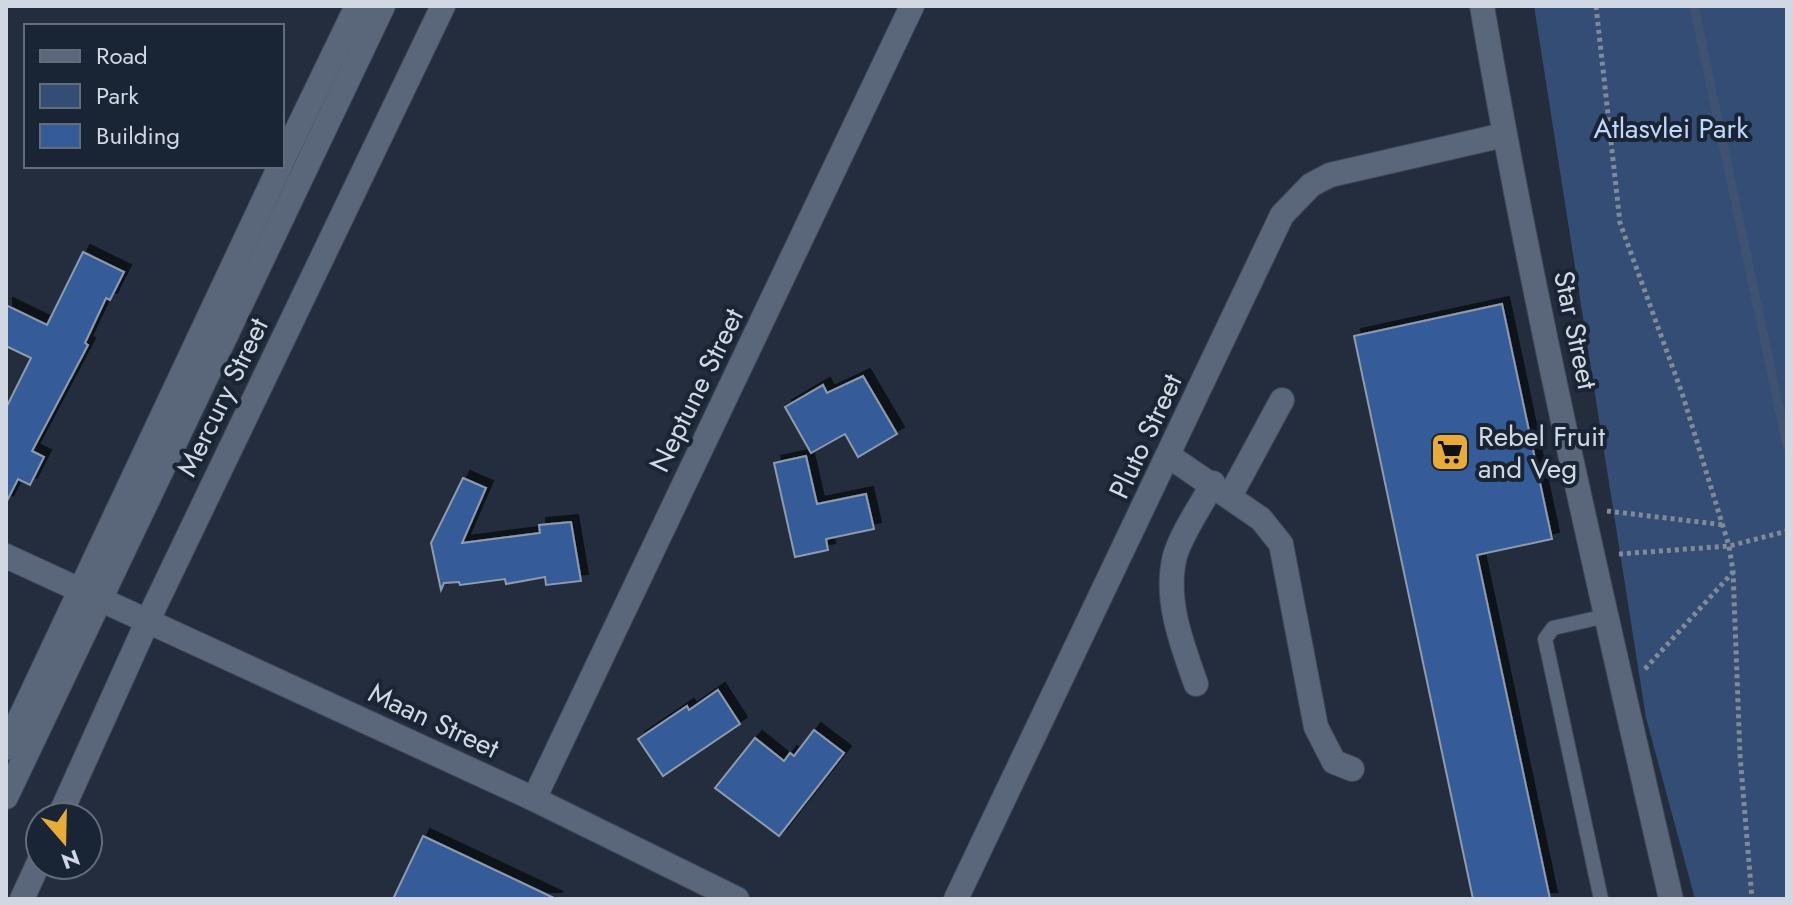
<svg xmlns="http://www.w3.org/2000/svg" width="1793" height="905" font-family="Jost,sans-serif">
	<defs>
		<filter id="shadow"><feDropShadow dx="7" dy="-7" stdDeviation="0" flood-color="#0009"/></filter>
	</defs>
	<rect width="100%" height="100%" fill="#232d3e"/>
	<path fill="#334d75" d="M 1534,6 L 1787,6 L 1787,899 L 1695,899 L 1646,718 Z"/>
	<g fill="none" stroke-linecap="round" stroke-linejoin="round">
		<path stroke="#3f5272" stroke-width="9" d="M 1694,6 L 1787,446"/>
	</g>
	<g fill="#355b98" stroke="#8e9baf" stroke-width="2" filter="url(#shadow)">
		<path d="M 83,252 L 124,272 L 110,300 L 106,298 L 85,343 L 88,345 L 32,451 L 44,457 L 30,485 L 18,479 L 6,503 L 6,408 L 31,358 L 6,346 L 6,305 L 47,325 Z"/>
		<path d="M 1502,304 L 1552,539 L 1477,555 L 1550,899 L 1473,899 L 1354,336 Z"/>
		<path d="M 863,376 L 897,434 L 858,457 L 845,434 L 811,453 L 785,407 L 823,385 L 827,393 Z"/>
		<path d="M 806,456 L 817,504 L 866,494 L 874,529 L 826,539 L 828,550 L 795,557 L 774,463 Z"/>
		<path d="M 463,478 L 486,488 L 462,543 L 540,533 L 539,525 L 571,522 L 581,581 L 546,585 L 545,577 L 506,584 L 505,579 L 460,585 L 459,582 L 444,583 L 441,590 L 431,543 Z"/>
		<path d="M 718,690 L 740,724 L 663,776 L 638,739 L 687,706 L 689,710 Z"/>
		<path d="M 814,730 L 844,753 L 779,836 L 715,788 L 755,738 L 784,761 L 790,753 L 794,756 Z"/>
		<path d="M 423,836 L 556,899 L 393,899 Z"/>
	</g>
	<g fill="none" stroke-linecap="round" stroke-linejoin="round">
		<defs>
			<path id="lane" d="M 1601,899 L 1545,639 L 1553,628 L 1606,616"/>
			<g id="street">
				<path d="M 1482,6 C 1533,306 1603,603 1671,899"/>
				<path d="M 1169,456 L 1261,519 L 1281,544 L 1316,727 L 1334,762 L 1352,769"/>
				<path d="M 1230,496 L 1282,400"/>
				<path d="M 6,556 L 534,799 L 737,899"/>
				<path d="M 1196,684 C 1182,644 1164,599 1175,556 C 1182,532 1201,506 1213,483"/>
				<path d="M 534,799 L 912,6"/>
				<path d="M 59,817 L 148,620 L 443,6"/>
				<path d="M 22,899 L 40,860"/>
				<path d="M 956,899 L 1282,215 L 1311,185 L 1330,175 L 1504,135"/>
			</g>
			<g id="secondary">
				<path d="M 282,161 L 357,6"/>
				<path d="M 6,748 L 280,166"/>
				<path d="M 6,797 L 383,6"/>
			</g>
		</defs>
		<use href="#lane" stroke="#3f4856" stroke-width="16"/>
		<use href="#street" stroke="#3f4856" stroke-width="26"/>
		<use href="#secondary" stroke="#3f4856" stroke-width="26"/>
		<g stroke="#818a97" stroke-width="5" stroke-dasharray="4 4" stroke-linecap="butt">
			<path d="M 1596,6 L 1620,223 L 1682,393 L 1729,546 L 1733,571 L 1740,755 L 1752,899"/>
			<path d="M 1607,511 L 1725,525"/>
			<path d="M 1619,554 L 1729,546 L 1787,531"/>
			<path d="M 1645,669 L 1733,572"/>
		</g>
		<use href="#lane" stroke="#5a6679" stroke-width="14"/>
		<use href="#street" stroke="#5a6679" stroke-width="24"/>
		<use href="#secondary" stroke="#5a6679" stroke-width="24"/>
	</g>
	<defs>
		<symbol id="supermarket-square" viewBox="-11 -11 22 22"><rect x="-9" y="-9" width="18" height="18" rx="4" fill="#e8ab37" stroke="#192434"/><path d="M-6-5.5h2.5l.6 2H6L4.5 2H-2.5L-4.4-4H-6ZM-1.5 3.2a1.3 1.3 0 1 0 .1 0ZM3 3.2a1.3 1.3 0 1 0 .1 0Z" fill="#111"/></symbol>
	</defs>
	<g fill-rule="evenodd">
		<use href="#supermarket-square" x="1428" y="430" width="44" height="44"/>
	</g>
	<g text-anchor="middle" stroke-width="8" stroke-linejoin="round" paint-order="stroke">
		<g font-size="28" fill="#c1d8fc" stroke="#192434">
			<text x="1671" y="138">Atlasvlei Park</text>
		</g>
		<g font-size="28" fill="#d1d8e3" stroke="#192434">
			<text transform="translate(1576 330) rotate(78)" y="10">Star Street</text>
			<text transform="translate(696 390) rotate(-64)" y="10">Neptune Street</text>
			<text transform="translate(222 397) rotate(-64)" y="10">Mercury Street</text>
			<text transform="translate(1145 436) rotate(-65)" y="10">Pluto Street</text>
			<text transform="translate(434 720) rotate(25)" y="10">Maan Street</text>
		</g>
		<g font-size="28" fill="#d1d8e3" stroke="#192434" text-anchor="start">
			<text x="1478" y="446">Rebel Fruit<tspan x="1478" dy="32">and Veg</tspan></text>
		</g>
	</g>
	<rect width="1793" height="905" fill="none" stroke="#d1d8e3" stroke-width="16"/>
	<rect x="24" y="24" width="260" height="144" fill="#192434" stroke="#636c7a" stroke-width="2"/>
	<rect x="40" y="50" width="40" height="12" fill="#5a6679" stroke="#636c7a" stroke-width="2"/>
	<text x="96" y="64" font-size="24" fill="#d1d8e3">Road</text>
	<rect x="40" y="84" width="40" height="24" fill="#334d75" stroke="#636c7a" stroke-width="2"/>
	<text x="96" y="104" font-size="24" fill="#d1d8e3">Park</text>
	<rect x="40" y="124" width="40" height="24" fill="#355b98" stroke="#636c7a" stroke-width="2"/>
	<text x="96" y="144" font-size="24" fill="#d1d8e3">Building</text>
	<g transform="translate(64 841) rotate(160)"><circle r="38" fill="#192434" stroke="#636c7a" stroke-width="2"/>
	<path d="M0-6L14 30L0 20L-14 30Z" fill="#e8ab37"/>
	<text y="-12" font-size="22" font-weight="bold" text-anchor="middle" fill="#d1d8e3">N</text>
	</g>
</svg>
